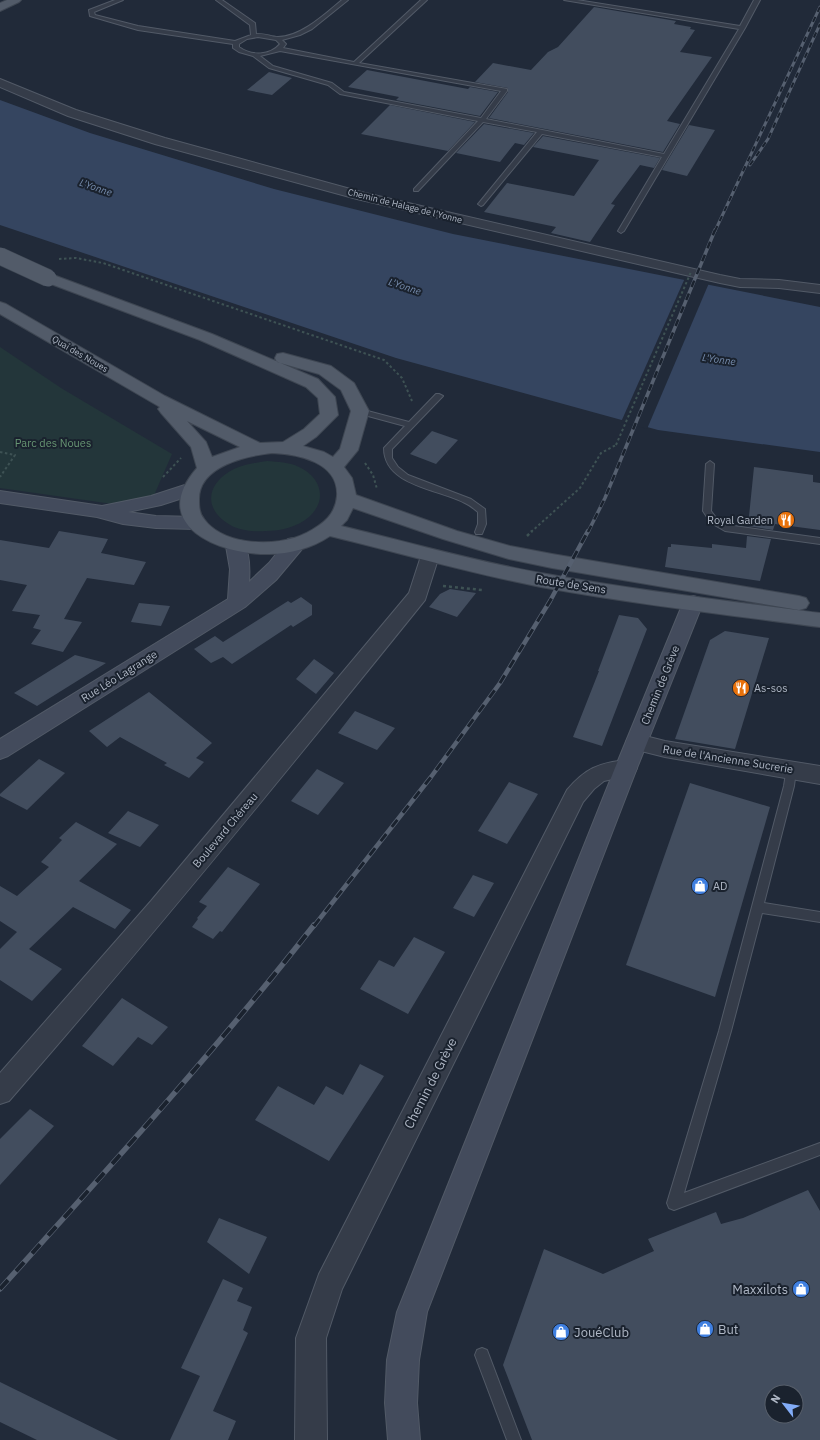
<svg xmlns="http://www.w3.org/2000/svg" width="820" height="1440" font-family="'IBM Plex Sans',sans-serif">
	<rect width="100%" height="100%" fill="#212a39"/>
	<g fill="#23363a">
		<path d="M 0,347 L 61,388 L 172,454 L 148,509 L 0,488 Z"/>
		<path d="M 267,461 C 278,462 289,462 299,467 C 321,477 328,500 309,517 C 297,527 281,531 266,531 C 256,532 244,531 234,527 C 203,512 204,484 234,469 C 245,464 256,463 267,461 Z"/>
	</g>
	<path fill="#354560" d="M 0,100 L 90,133 L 274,189 L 453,234 L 820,307 L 820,452 L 658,430 L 396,358 L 0,225 Z"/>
	<path fill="#212a39" d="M 685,278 L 709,283 L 647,429 L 621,422 Z"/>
	<g fill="#424d5e" fill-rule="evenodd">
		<path d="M 594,7 L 676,21 L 674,24 L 691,27 L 690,29 L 695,30 L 680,52 L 712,57 L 667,121 L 680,124 L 663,152 L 489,118 L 508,92 L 508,88 L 475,82 L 493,63 L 531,70 L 548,52 L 558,47 Z"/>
		<path d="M 367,70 L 468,89 L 470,87 L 498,92 L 480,116 L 396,100 L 399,97 L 348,87 Z"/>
		<path d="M 269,72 L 292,78 L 272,95 L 247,90 Z"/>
		<path d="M 390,105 L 475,122 L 448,151 L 361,134 Z"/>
		<path d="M 484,124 L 534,133 L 524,145 L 515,143 L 500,162 L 456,153 Z"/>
		<path d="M 689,125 L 715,130 L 687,176 L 662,170 Z"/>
		<path d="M 543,136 L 660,158 L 654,168 L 640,165 L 611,204 L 615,205 L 590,242 L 551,233 L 556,227 L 484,212 L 507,183 L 574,196 L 599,160 L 533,147 Z"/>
		<path d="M 432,431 L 458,440 L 436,464 L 410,454 Z"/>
		<path d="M 754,467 L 813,475 L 813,482 L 820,483 L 820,530 L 775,524 L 773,530 L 748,526 Z"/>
		<path d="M 59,531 L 108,539 L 101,553 L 146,562 L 134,585 L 87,578 L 64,619 L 82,622 L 63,652 L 31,644 L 41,630 L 33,628 L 40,615 L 12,611 L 27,585 L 0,580 L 0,540 L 49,548 Z"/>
		<path d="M 747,536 L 771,539 L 760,581 L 665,567 L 668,547 L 671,547 L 671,544 L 712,548 L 712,544 L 746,548 Z"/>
		<path d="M 450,589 L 476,593 L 457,617 L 429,607 L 440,594 Z"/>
		<path d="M 301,597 L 312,605 L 312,615 L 293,627 L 291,625 L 232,664 L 223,657 L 211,663 L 194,649 L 215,636 L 223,642 L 288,601 L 291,603 Z"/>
		<path d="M 139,603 L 170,606 L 161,626 L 131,622 Z"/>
		<path d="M 619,615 L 638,618 L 647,629 L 602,746 L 573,737 L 599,671 L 598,671 Z"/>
		<path d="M 725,631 L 769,638 L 735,749 L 675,739 L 710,640 Z"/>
		<path d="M 75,655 L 106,663 L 37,706 L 14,693 Z"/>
		<path d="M 314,659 L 334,673 L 316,694 L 296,679 Z"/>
		<path d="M 149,692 L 212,743 L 196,758 L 204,762 L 189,778 L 164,765 L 167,763 L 120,737 L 107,747 L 89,731 Z"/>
		<path d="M 355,711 L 395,728 L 377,750 L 338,733 Z"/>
		<path d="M 39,759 L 65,773 L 27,810 L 0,796 L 0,794 Z"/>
		<path d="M 317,769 L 344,783 L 318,815 L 291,801 Z"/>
		<path d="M 509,782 L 538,794 L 507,844 L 478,831 Z"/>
		<path d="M 690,783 L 770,807 L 715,997 L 626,965 Z"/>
		<path d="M 128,811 L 159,825 L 140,847 L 108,833 Z"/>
		<path d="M 76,822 L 117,844 L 79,881 L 131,910 L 115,929 L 73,907 L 29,949 L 62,969 L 32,1001 L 0,980 L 0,949 L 17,932 L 0,921 L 0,886 L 17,896 L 49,867 L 41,862 L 62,840 L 59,838 Z"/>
		<path d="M 228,867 L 260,884 L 222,932 L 220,931 L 213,939 L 192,927 L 198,919 L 197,918 L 207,906 L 199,902 Z"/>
		<path d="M 473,875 L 494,883 L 474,917 L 453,908 Z"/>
		<path d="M 414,937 L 445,952 L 408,1014 L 360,989 L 379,960 L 394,967 Z"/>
		<path d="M 122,998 L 168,1027 L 152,1045 L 138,1037 L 113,1066 L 82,1046 Z"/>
		<path d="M 360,1064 L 384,1076 L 329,1161 L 255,1120 L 278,1086 L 314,1105 L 326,1086 L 343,1095 Z"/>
		<path d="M 30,1109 L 54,1126 L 0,1185 L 0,1139 Z"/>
		<path d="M 808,1190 L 820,1211 L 820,1440 L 532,1440 L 503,1365 L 544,1249 L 603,1274 L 654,1251 L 648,1239 L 716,1212 L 721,1224 L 743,1218 ZM 772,1392 L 796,1392 L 796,1416 L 772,1416 Z"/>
		<path d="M 219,1218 L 267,1237 L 249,1274 L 207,1242 Z"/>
		<path d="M 223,1279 L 243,1288 L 237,1301 L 252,1307 L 243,1330 L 248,1333 L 213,1411 L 236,1421 L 228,1440 L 170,1440 L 200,1376 L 181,1368 Z"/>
		<path d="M 0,1382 L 118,1440 L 37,1440 L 0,1422 Z"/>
	</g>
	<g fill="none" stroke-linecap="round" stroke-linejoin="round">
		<defs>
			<g id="lane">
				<path d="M 115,0 L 123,0 L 94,12 L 95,15 L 138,26 L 235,41 L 251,35 L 250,25 L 216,0 L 222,0 L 255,23 L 256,34 C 264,33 271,37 278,37 C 301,37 325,14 342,0 L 348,0 L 312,29 L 300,35 L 282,40 L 286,44 L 283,48 L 354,62 L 421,0 L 427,0 L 359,63 L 507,89 L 507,91 L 486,119 L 664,154 L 739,29 L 564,0 L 577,0 L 740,26 L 754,0 L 760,0 L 745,28 L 624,231 L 621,233 L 618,231 L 662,157 L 542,134 L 483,205 L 481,206 L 478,204 L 479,203 L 537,132 L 483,122 L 418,191 L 414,191 L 414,189 L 478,121 L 340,94 L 328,85 L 269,68 L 253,56 L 239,52 L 233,48 L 233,44 L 138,30 L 90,16 L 89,10 ZM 258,37 L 276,40 L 280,44 C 270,56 251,56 239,47 L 239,44 L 247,39 ZM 280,51 L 501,91 L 481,118 L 344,92 L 332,83 L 273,66 L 260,56 Z"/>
				<path d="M 436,394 L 439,394 L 443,396 L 392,449 L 392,458 L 398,467 L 408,475 L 471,499 L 485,509 L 486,524 L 482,534 L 476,534 L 475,532 L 478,524 L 478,512 C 474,509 470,505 465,503 C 439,489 384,486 384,448 L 405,426 L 357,413 L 356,411 L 360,409 L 409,422 Z"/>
				<path d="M 710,461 L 714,464 L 711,511 L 717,519 L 727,525 L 820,538 L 820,544 L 725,531 L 711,523 L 703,511 L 706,464 Z"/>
				<path d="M 791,766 L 795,767 L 796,770 L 794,786 L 764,903 L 820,912 L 820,922 L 762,913 L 731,1031 L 684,1193 L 820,1143 L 820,1155 L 674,1210 L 669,1208 L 667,1203 L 719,1031 L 784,786 L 787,767 Z"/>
				<path d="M 482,1348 L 487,1350 L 521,1440 L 507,1440 L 475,1355 L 477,1350 Z"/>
			</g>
			<g id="street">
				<path d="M 0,79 L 76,110 L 165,138 L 365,193 L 720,275 L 740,279 L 779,280 L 820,285 L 820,293 L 779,288 L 740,287 L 720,283 L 357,199 L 155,144 L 68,116 L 0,87 Z"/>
				<path d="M 430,550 L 437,552 L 439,556 L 425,600 C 289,769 152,937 9,1101 L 0,1104 L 0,1073 L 151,901 L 409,593 L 421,556 L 423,552 Z"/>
				<path d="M 637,734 L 665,741 L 820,766 L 820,784 L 665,757 L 629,748 L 626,742 L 629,736 Z"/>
				<path d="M 626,760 L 634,762 L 637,768 L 634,774 L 604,781 L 594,789 L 583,802 L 342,1289 L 326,1338 L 327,1440 L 295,1440 L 296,1338 L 319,1274 L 567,790 C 585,769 598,763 626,760 Z"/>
			</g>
			<g id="secondary">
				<path d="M 191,483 L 198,485 L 200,489 L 198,493 L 161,505 L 128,512 L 156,516 L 196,517 L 203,519 L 206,523 L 203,527 L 196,529 L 156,528 L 123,524 L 97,517 L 0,503 L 0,491 L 102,506 L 151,496 Z"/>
				<path d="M 295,538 L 302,539 L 305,544 L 302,549 L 276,580 L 245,607 L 8,756 L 0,759 L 0,739 L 228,599 L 230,569 L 226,546 L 229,541 L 236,540 L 243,541 C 250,553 250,569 249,582 L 269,563 L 288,539 Z"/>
				<path d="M 693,596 L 700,598 L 703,603 L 637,768 L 427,1312 L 419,1360 L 417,1403 L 420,1440 L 388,1440 L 385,1403 L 387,1360 L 397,1312 L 615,768 L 683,603 L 686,598 Z"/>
			</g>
			<g id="primary">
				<path d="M 7,0 L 21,0 L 19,2 L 0,11 L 0,3 Z"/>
				<path d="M 48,273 L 212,334 L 318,379 L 335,397 L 338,415 L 316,437 L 303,446 L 324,452 L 333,457 L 340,449 L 351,411 L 341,390 L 319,374 L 277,362 L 275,358 L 277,354 L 283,353 L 331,366 L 354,383 L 369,411 L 358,450 L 344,467 L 352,478 L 356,495 L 457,531 L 510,546 L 552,554 L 799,596 L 806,598 L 809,603 L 806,608 L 799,610 L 552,568 L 509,559 L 443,539 L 353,508 L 347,520 L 341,526 C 408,542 474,561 541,573 C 634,590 727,601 820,613 L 820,627 C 727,615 634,604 541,587 C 470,573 400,553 330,536 C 312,548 290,554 269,554 C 219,555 147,525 197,468 L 191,447 L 161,413 L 158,409 L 160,407 L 0,314 L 0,302 L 6,304 L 165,396 L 260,443 L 283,442 L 304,429 L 320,414 L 318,398 L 306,387 L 200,340 L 43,281 L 40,278 L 43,275 ZM 187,421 L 240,447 L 212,457 L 206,442 ZM 272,453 C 298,454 339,462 337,496 C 336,509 329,519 318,526 C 311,531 303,535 294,538 C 267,546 222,544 204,519 C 199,513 199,506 199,499 C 199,466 246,456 272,453 Z"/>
			</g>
		</defs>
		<use href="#lane" stroke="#525a67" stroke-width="2"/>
		<use href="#street" stroke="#525a67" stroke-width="2"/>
		<use href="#secondary" stroke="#525a67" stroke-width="2"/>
		<use href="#primary" stroke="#3e4652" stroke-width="2"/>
		<g stroke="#3e5254" stroke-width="2" stroke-dasharray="2.5 2.5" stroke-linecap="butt">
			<path d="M 59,259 L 76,258 L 103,263 L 384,360 L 402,378 L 412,401"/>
			<path d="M 0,452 L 15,455 L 0,477"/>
			<path d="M 365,463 L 373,475 L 377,489"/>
			<path d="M 163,477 L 181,458"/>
			<path d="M 531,532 L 580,488 L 601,453 L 616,445"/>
		</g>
		<g stroke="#3e5254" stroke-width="2.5" stroke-dasharray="3 3" stroke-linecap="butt">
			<path d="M 527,536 L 532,531"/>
			<path d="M 443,586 L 482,590"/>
		</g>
		<use href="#lane" fill="#353c49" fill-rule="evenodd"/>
		<use href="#street" fill="#353c49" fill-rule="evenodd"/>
		<use href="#secondary" fill="#434b5c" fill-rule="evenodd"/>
		<use href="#primary" fill="#525b69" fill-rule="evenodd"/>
		<defs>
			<g id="rail-far3">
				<path d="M 750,165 L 768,139 L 820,24"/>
				<path d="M 715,231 L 820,7"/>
			</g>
			<path id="rail-far2" d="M 588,532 L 605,498 L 715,230"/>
			<path id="rail-far1" d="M 314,926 L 431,777 L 500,683 L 550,601 L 588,531"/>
			<path id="rail" d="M 0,1289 C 107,1170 215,1051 314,925"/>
		</defs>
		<use href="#rail-far3" stroke="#566070" stroke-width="3"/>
		<use href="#rail-far2" stroke="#566070" stroke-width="3.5"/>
		<use href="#rail-far1" stroke="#566070" stroke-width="4.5"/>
		<use href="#rail" stroke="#566070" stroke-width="5.5"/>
		<use href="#rail-far3" stroke="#1a222e" stroke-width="2" stroke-dasharray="5.5" stroke-linecap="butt"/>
		<use href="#rail-far2" stroke="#1a222e" stroke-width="2.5" stroke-dasharray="7" stroke-linecap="butt"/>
		<use href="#rail-far1" stroke="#1a222e" stroke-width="3" stroke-dasharray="9" stroke-linecap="butt"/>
		<use href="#rail" stroke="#1a222e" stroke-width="4" stroke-dasharray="12" stroke-linecap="butt"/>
		<defs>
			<path id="primary-bridge" d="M 0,256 L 48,278"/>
		</defs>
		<use href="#primary-bridge" stroke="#3e4652" stroke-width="18" stroke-linecap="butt"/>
		<path stroke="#3e5254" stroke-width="2" stroke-dasharray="2.5 2.5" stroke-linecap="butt" d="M 616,445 L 691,272"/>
		<use href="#primary-bridge" stroke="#525b69" stroke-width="17"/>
	</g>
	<defs>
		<symbol id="restaurant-disc" viewBox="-11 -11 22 22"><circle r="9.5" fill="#e8710a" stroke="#1a222e"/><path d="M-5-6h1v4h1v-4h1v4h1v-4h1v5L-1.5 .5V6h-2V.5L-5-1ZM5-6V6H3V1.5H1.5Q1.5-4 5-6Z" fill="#fff"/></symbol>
		<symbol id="shop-disc" viewBox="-11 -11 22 22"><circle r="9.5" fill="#3f7fe0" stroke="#1a222e"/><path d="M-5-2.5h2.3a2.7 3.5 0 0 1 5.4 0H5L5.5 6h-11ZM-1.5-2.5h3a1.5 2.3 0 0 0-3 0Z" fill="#fff"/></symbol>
	</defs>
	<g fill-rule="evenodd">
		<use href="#restaurant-disc" x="776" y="510" width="20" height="20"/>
		<use href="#restaurant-disc" x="731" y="678" width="20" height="20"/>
		<use href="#shop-disc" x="690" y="876" width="20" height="20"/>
		<use href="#shop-disc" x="791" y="1279" width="20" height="20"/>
		<use href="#shop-disc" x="695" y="1319" width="20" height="20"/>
		<use href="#shop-disc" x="551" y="1322" width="20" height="20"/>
	</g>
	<g text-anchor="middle" stroke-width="4" stroke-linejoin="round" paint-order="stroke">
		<g font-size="9" fill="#afb7c5" stroke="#1a222e">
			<text transform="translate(405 206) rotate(14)" y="3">Chemin de Halage de l'Yonne</text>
			<text transform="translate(80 354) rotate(30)" y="3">Quai des Noues</text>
		</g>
		<g font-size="10" font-style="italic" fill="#778dae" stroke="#1a222e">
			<text transform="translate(96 187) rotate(19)" y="4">L'Yonne</text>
			<text transform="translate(405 286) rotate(18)" y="4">L'Yonne</text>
			<text transform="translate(719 359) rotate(8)" y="4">L'Yonne</text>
		</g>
		<g font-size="11" fill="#679673" stroke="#1a222e">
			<text x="53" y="447">Parc des Noues</text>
		</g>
		<g font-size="11" fill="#afb7c5" stroke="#1a222e" text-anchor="start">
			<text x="773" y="524" text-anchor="end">Royal Garden</text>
			<text x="754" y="692">As-sos</text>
			<text x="713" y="890">AD</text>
		</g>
		<g font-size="11" fill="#afb7c5" stroke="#1a222e">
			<text transform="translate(571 584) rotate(9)" y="4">Route de Sens</text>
			<text transform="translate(119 676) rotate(-32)" y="4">Rue Léo Lagrange</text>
			<text transform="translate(660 685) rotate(-68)" y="4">Chemin de Grève</text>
			<text transform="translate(728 759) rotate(9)" y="4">Rue de l'Ancienne Sucrerie</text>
			<text transform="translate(225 830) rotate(-50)" y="4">Boulevard Chéreau</text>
		</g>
		<g font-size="13" fill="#afb7c5" stroke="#1a222e">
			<text transform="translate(430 1083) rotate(-63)" y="5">Chemin de Grève</text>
		</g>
		<g font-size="13" fill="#afb7c5" stroke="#1a222e" text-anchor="start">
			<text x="788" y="1294" text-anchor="end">Maxxilots</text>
			<text x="718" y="1334">But</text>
			<text x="574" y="1337">JouéClub</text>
		</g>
	</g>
	<g transform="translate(784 1404) rotate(301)"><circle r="19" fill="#1a222e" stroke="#565e6a"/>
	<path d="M0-3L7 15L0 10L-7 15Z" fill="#82acf7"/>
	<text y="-6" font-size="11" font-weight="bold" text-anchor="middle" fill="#afb7c5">N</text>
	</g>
</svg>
